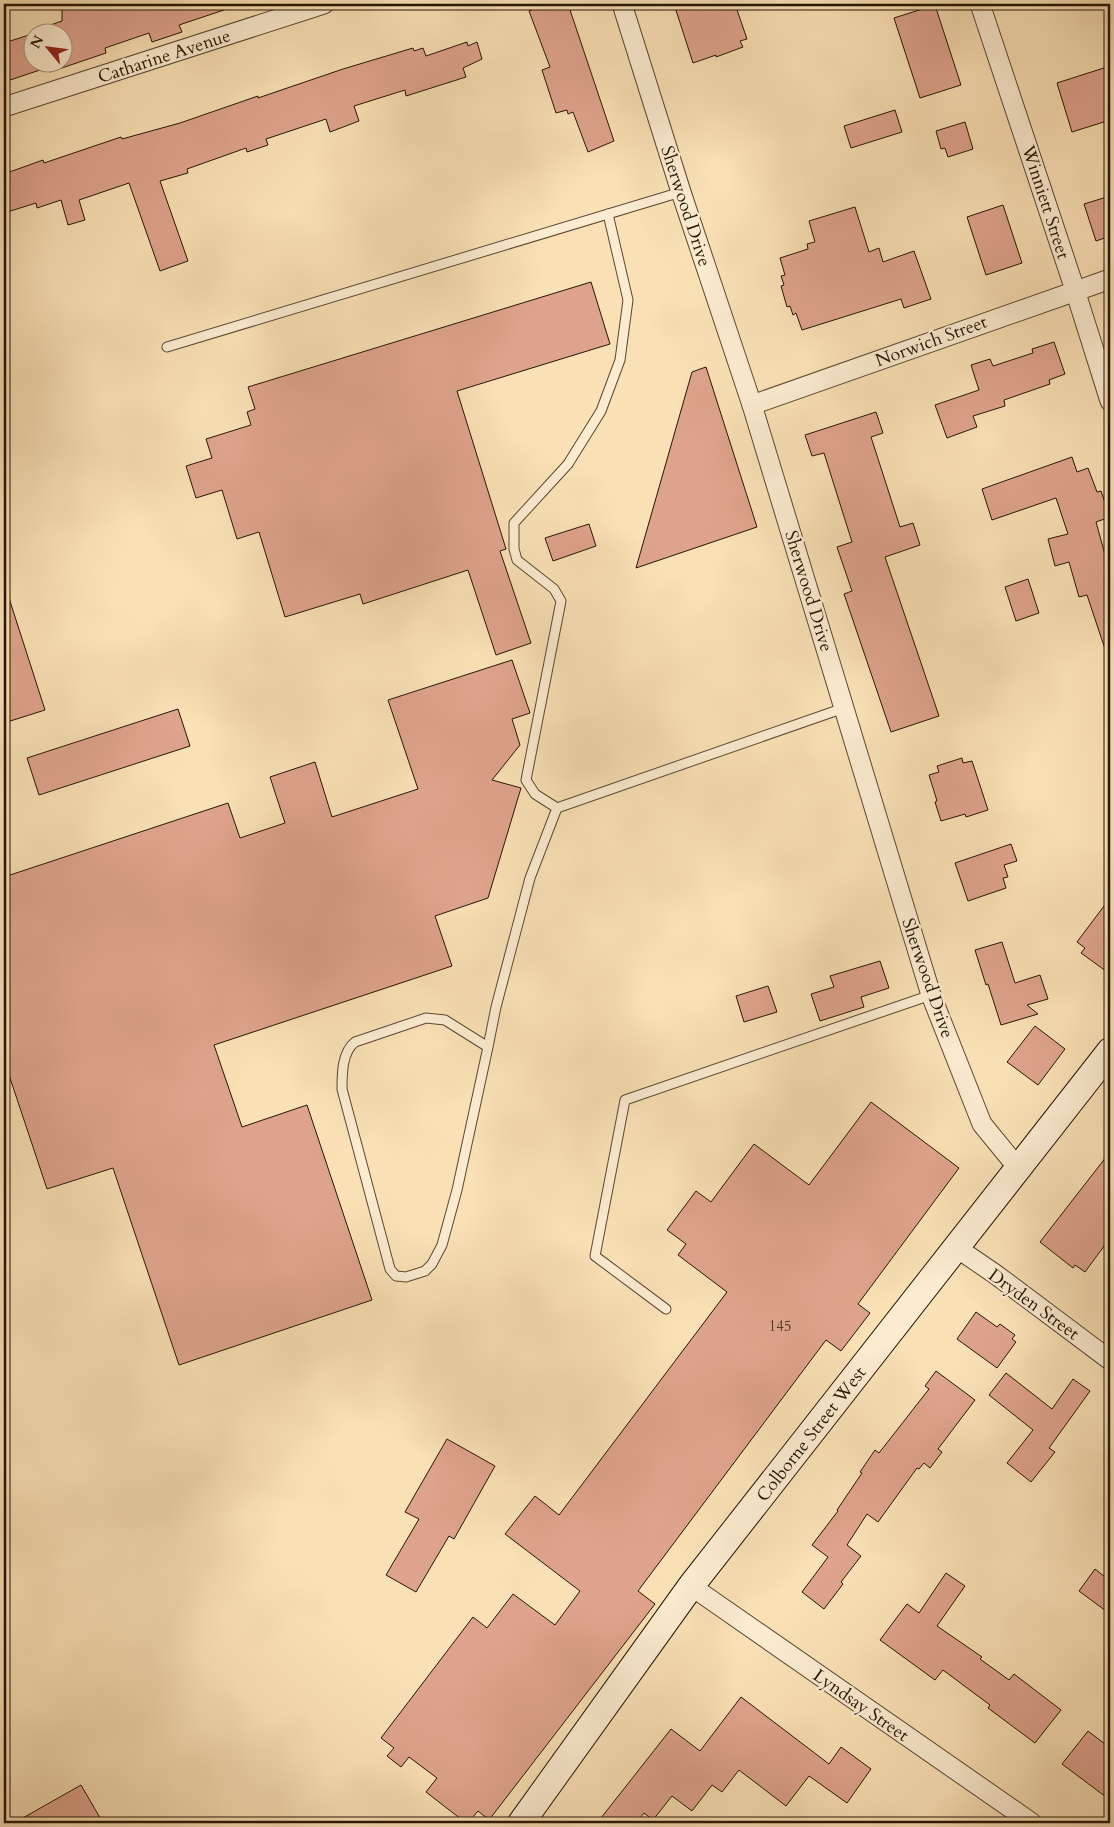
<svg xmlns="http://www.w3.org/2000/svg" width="1114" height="1827" font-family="Cardo,serif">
	<rect width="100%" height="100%" fill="#f9e0b5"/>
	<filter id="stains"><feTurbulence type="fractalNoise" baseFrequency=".004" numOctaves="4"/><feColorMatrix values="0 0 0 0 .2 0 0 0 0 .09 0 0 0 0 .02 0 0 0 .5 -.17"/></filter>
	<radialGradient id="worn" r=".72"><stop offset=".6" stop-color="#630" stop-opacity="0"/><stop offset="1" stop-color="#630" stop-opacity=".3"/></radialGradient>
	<g fill="#dea38c" stroke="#251503">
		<path d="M 75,4 L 233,4 L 233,7 L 179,25 L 182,32 L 152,42 L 149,33 L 105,48 L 106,53 L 50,72 L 49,67 L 4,82 L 4,43 L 32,34 L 32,62 L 62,62 L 62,32 L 36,32 L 36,30 L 62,21 L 62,8 Z"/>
		<path d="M 530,4 L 568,4 L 614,141 L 588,152 L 573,112 L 568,114 L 567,110 L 556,113 L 542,70 L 550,67 L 529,11 L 532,10 Z"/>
		<path d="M 674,4 L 735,4 L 747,39 L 740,41 L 743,47 L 716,57 L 716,55 L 693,63 Z"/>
		<path d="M 935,5 L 961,85 L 920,98 L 894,18 Z"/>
		<path d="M 467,42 L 468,46 L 477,42 L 482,59 L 463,68 L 466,77 L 406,96 L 405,90 L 354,106 L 359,121 L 330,132 L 326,119 L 266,139 L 268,145 L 247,152 L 246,148 L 187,169 L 188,173 L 160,181 L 188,261 L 160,271 L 129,183 L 79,200 L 85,220 L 68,225 L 61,200 L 37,208 L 36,203 L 4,213 L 4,174 L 43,160 L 44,163 L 121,137 L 122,139 L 180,123 L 258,96 L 258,98 L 343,69 L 413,48 L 414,51 L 423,48 L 426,56 Z"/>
		<path d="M 1110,66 L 1110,120 L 1072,132 L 1057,83 Z"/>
		<path d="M 895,110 L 902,132 L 851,148 L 844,126 Z"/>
		<path d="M 965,122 L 973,149 L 948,157 L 945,148 L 941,149 L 936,131 Z"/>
		<path d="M 1110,196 L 1110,236 L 1096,241 L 1084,204 Z"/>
		<path d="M 1003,205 L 1022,263 L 986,275 L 967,217 Z"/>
		<path d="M 855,207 L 869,252 L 879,248 L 883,262 L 914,251 L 931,299 L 904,308 L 901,299 L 802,330 L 796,313 L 793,315 L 790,306 L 787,307 L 781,286 L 784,285 L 781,276 L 785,275 L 780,258 L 808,249 L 807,244 L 815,242 L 809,221 Z"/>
		<path d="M 591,282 L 610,344 L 457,391 L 506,549 L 500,551 L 531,643 L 496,655 L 468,570 L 363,604 L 360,594 L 285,617 L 259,532 L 237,539 L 222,490 L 196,498 L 186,466 L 212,458 L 206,439 L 251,425 L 247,412 L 255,409 L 248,387 Z"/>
		<path d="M 1054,342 L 1065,374 L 1049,380 L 1050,384 L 1004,400 L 1005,406 L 973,416 L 977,427 L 947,438 L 935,405 L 979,390 L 971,365 L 990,359 L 993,366 L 1033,353 L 1032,349 Z"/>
		<path d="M 706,367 L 757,527 L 636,568 L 692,372 Z"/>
		<path d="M 876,412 L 883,433 L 871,437 L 900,527 L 913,523 L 920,545 L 885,557 L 939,716 L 891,732 L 844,594 L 852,591 L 837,547 L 852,542 L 824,453 L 812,456 L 805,435 Z"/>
		<path d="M 1072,457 L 1077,472 L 1088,468 L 1097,492 L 1101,491 L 1110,517 L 1096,522 L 1107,562 L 1110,561 L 1110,654 L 1107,655 L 1087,595 L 1079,597 L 1069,562 L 1055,566 L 1048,539 L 1068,534 L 1056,498 L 992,520 L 982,489 Z"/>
		<path d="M 589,524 L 596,546 L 553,561 L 545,538 Z"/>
		<path d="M 1028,579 L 1039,613 L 1016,621 L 1005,587 Z"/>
		<path d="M 8,595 L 45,710 L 4,723 L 4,596 Z"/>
		<path d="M 512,660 L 530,713 L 512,719 L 520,745 L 492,780 L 521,788 L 488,898 L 435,916 L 452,966 L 214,1045 L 242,1127 L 307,1105 L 372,1300 L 179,1365 L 113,1168 L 47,1189 L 4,1060 L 4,877 L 228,803 L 240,838 L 285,823 L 270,777 L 315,762 L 332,817 L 418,789 L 388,700 Z"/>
		<path d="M 178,709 L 190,746 L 39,795 L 27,758 Z"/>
		<path d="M 962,758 L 963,763 L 972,761 L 988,810 L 966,817 L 965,814 L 941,821 L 935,802 L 937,801 L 929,775 L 939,772 L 937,766 Z"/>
		<path d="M 1011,844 L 1017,861 L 1004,865 L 1008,877 L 1003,878 L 1006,888 L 968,901 L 955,863 Z"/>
		<path d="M 1110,898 L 1110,974 L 1081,953 L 1085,948 L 1077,942 Z"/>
		<path d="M 1002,942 L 1015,983 L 1040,975 L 1048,999 L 1027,1005 L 1038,1014 L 1001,1025 L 988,984 L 986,985 L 975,950 Z"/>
		<path d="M 880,961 L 889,988 L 861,997 L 864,1007 L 820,1021 L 811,994 L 834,987 L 830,976 Z"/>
		<path d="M 768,986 L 777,1012 L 744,1022 L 736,996 Z"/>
		<path d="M 1035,1026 L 1065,1049 L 1038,1085 L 1007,1062 Z"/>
		<path d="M 871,1102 L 959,1168 L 858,1304 L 870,1313 L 841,1351 L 826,1340 L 638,1591 L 655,1604 L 489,1820 L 478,1811 L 468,1823 L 466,1823 L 426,1792 L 437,1778 L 409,1757 L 401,1767 L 387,1756 L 394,1748 L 381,1738 L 473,1617 L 487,1628 L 513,1594 L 555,1625 L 580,1591 L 505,1534 L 535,1496 L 559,1515 L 727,1292 L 678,1255 L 686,1244 L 667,1230 L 696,1191 L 711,1202 L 754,1144 L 809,1185 Z"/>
		<path d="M 1110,1152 L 1110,1238 L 1085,1272 L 1075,1265 L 1073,1268 L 1040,1242 Z"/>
		<path d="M 976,1312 L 997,1327 L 1000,1324 L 1015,1335 L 1012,1339 L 1016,1342 L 997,1368 L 957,1339 Z"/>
		<path d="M 936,1371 L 975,1400 L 938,1449 L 942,1452 L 930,1468 L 924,1463 L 919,1469 L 917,1468 L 878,1522 L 867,1514 L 847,1545 L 861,1556 L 841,1582 L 843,1584 L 824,1609 L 802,1592 L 828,1557 L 812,1545 L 838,1511 L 837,1510 L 862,1473 L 860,1472 L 875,1450 L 879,1453 L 929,1389 L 925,1386 Z"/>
		<path d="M 1006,1373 L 1052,1409 L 1073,1379 L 1090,1391 L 1049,1448 L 1055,1452 L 1031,1482 L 1007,1463 L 1033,1430 L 989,1395 Z"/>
		<path d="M 447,1439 L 495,1466 L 454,1539 L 449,1536 L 416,1592 L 386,1575 L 419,1519 L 405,1512 Z"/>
		<path d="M 1095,1569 L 1110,1581 L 1110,1614 L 1079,1591 Z"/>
		<path d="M 946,1573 L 965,1586 L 937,1626 L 982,1657 L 980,1659 L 1009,1680 L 1014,1674 L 1061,1710 L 1035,1743 L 988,1708 L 990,1705 L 943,1670 L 935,1680 L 880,1640 L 907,1604 L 919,1613 Z"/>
		<path d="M 741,1697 L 829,1764 L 841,1747 L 871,1769 L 847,1803 L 809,1776 L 786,1806 L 739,1770 L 722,1792 L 712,1785 L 692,1811 L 672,1796 L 653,1820 L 644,1813 L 636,1823 L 597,1823 L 671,1729 L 700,1751 Z"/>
		<path d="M 1088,1731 L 1110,1748 L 1110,1800 L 1062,1764 Z"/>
		<path d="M 81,1785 L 103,1823 L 14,1823 Z"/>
	</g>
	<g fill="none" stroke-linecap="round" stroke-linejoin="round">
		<defs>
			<g id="service">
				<path d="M 167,347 L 681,192"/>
				<path d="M 557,808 L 535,794 L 526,780 L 561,601 L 554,589 L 517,560 L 514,549 L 514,523 L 568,464 L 601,411 L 620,360 L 628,300 L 608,214"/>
				<path d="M 488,1047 L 445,1020 L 426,1018 L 355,1042 C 342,1052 342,1074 342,1089 L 390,1269 L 396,1276 L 406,1277 L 425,1271 L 432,1264 L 442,1245 L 457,1190 L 488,1047 L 496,1007 L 530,878 L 557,808 L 844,708"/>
				<path d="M 666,1309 L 595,1256 L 625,1100 L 931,995"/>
			</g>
			<g id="minor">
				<path d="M 622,4 L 681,192 L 752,405 L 931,995 L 982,1124 L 1018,1168"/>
				<path d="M 980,4 L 1075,290 L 1110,401"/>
				<path d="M 4,107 L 324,4"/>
				<path d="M 752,405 L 1110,279"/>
				<path d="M 957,1248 L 995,1274 L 1110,1360"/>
				<path d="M 691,1586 L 1032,1823"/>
			</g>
			<path id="secondary" d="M 521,1823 L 691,1586 L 1110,1051"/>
		</defs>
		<use href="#service" stroke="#5a4830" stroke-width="11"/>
		<use href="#minor" stroke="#5a4830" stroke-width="21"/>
		<use href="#secondary" stroke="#251503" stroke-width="28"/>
		<use href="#service" stroke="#fbebcf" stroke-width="9"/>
		<use href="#minor" stroke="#fbebcf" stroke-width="19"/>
		<use href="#secondary" stroke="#fbebcf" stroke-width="26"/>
	</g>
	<g text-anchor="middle" stroke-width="4.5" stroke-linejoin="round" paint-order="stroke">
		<g font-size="15" fill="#533825">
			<text x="780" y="1331">145</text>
		</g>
		<g font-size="18" fill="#251503" stroke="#fbebcf">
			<text transform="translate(164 56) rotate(-18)" y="6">Catharine Avenue</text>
			<text transform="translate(1046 202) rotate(72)" y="6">Winniett Street</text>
			<text transform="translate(686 206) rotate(72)" y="6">Sherwood Drive</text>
			<text transform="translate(931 341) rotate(-20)" y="6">Norwich Street</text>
			<text transform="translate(809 591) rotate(73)" y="6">Sherwood Drive</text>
			<text transform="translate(928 978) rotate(71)" y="6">Sherwood Drive</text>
			<text transform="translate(1034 1304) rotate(36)" y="6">Dryden Street</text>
			<text transform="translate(811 1434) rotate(-52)" y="6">Colborne Street West</text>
			<text transform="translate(861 1705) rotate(35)" y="6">Lyndsay Street</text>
		</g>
	</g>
	<rect width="1114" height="1827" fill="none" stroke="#f9e0b5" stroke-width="20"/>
	<rect x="5" y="5" width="1104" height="1817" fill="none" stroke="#251503" stroke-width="2.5"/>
	<rect x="10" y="10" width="1094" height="1807" fill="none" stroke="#251503"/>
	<g transform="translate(48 48) rotate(299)"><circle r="24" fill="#fbebcf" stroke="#a5957d"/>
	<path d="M0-4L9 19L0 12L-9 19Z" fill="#8f2418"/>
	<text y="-8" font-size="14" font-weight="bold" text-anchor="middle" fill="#251503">N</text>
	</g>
	<rect width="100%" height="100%" filter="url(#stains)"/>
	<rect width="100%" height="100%" fill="url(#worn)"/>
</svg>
